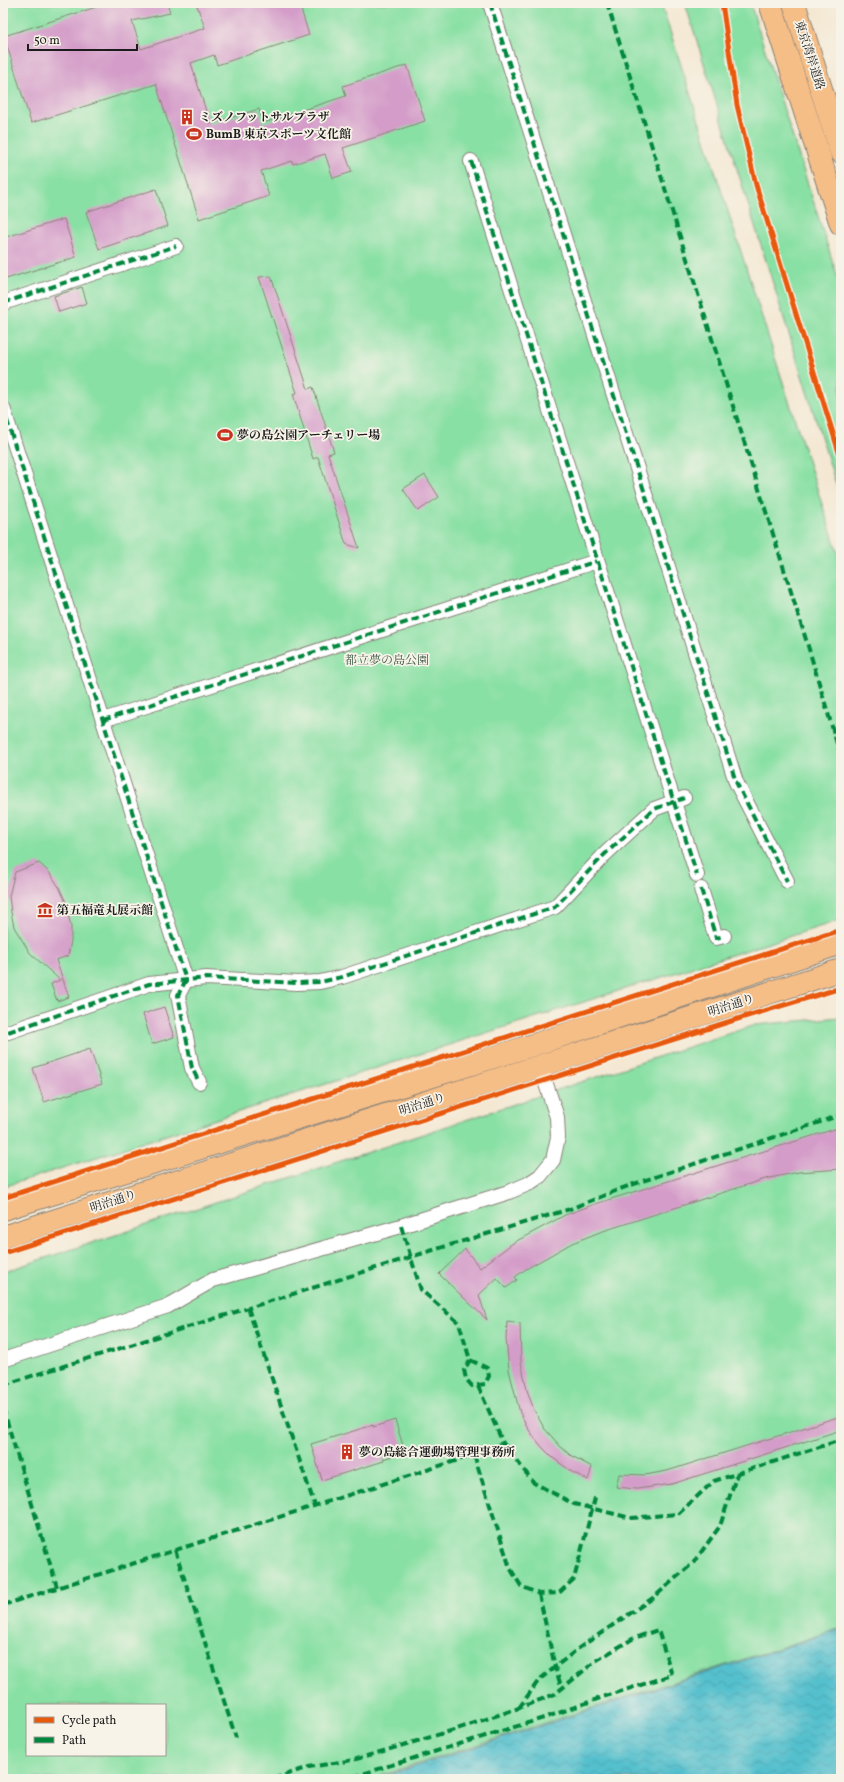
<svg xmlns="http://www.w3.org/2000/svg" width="844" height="1782" font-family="Vollkorn,'Noto Serif JP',serif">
	<defs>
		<pattern id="water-waves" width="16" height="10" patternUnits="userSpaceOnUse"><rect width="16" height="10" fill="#54c0cd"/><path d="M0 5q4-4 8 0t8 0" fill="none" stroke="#49a4af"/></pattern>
	</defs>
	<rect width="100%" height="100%" fill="#f7f3e8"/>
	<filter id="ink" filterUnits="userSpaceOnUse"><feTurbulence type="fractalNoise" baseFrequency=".025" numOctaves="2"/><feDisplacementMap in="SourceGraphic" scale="8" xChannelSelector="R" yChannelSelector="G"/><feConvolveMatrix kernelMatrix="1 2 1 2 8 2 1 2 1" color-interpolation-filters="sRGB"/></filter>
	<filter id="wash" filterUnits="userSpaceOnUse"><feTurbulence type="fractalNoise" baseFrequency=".012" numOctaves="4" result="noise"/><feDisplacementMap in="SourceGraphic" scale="16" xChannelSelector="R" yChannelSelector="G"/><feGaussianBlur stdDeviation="0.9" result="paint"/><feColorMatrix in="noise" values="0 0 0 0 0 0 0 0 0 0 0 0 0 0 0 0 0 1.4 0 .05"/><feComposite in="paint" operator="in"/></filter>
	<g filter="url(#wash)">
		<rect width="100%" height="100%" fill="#f4e8d3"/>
		<g fill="#89e0a4" stroke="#527e60" fill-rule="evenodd">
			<path d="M 3,3 L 661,3 L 841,563 L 841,920 L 3,1187 Z"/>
			<path d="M 685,3 L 750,3 L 841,288 L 841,500 Z"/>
			<path d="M 841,1017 L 841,1628 L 371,1779 L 3,1779 L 3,1272 L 755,1025 ZM 27,1705 L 165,1705 L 165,1755 L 27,1755 Z"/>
		</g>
		<path fill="url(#water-waves)" stroke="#386e74" d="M 841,1629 L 841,1779 L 376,1779 Z"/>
		<g id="blocks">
			<g fill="#d49dc9">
				<path d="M 109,3 L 167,3 L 170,13 L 132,21 L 141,49 L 205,28 L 196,3 L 299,3 L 309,35 L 217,65 L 214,55 L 191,63 L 210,124 L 259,109 L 263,123 L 346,96 L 343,86 L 407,65 L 425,121 L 343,148 L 352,172 L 333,178 L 325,154 L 293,164 L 292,161 L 261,171 L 269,196 L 199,219 L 156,84 L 31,123 L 4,36 Z"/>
				<path d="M 156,189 L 168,226 L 99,249 L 86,212 Z"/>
				<path d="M 64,219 L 76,257 L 3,280 L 3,238 Z"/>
				<path d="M 271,276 L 308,389 L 313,387 L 334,452 L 328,454 L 359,548 L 346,544 L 318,457 L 313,459 L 293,394 L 297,393 L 259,277 Z"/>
				<path d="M 82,287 L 87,303 L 59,312 L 54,296 Z"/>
				<path d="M 425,475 L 439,497 L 418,511 L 403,489 Z"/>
				<path d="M 39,863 L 49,872 L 59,887 L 65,900 L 71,927 L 71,941 L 68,956 L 56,960 L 69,997 L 57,1001 L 51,984 L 60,980 L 30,953 L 14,927 L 11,912 L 9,896 L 15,872 Z"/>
				<path d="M 164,1007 L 174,1037 L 152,1044 L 143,1014 Z"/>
				<path d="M 90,1049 L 102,1084 L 44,1102 L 33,1068 Z"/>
				<path d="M 841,1127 L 841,1169 L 799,1172 L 765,1179 L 600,1232 L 572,1243 L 526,1269 L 515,1277 L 517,1280 L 506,1288 L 497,1278 L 479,1295 L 487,1320 L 439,1274 L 465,1249 L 480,1268 L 513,1243 L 565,1215 L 595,1204 Z"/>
				<path d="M 507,1321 L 520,1323 L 521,1362 L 527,1390 L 534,1410 L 544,1428 L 561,1447 L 570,1455 L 592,1467 L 588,1480 L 572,1472 L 553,1458 L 541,1446 L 529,1430 L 520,1413 L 509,1370 L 506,1339 Z"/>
				<path d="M 841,1416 L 841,1430 L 672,1484 L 637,1489 L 616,1487 L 619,1474 L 645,1475 L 667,1471 Z"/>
				<path d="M 395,1420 L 405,1452 L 383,1459 L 384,1461 L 322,1480 L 311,1444 L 373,1425 L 373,1427 Z"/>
			</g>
		</g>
	</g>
	<g filter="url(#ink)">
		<use href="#blocks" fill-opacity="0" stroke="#888278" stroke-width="1"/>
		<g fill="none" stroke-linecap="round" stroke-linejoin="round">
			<defs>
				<g id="street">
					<path d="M 490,3 L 736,782 L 787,881"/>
					<path d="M 471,161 L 697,875"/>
					<path d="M 3,303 L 176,246"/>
					<path d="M 3,408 L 186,980 L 178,995 L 192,1068 L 199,1082"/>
					<path d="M 103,720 L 597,561"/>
					<path d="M 701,889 L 716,938 L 724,936"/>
					<path d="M 8,1032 L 149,984 L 206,978 L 297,983 L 320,982 L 342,977 L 555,907 L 604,855 L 654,809 L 684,798"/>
					<path d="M 3,1360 L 168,1306 L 213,1280 L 401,1226 L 509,1192 L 528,1184 L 540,1176 L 553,1160 L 558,1137 L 557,1117 L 540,1066"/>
				</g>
				<g id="primary">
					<path d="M 3,1209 L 533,1045 L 841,943"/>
					<path d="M 3,1237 L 841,970"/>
				</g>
				<g id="highway">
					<path d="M 770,3 L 841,224"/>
					<path d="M 794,3 L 841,152"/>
				</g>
			</defs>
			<use href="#street" stroke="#888278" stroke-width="16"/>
			<use href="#primary" stroke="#888278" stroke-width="24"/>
			<use href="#highway" stroke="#888278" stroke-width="24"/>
			<use href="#street" stroke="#fff" stroke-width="14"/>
			<use href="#primary" stroke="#f6be87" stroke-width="22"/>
			<use href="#highway" stroke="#f6be87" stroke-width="22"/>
			<g stroke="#00873e" stroke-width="4" stroke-dasharray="8 4" stroke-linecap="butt">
				<path d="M 490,3 L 736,782 L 787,881"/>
				<path d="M 607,3 L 808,646 L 841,757"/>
				<path d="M 471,161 L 697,875"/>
				<path d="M 3,303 L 176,246"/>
				<path d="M 3,408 L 186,980 L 178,995 L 192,1068 L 199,1082"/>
				<path d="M 103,720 L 597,561"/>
				<path d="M 701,889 L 716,938 L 724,936"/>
				<path d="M 8,1032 L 149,984 L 206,978 L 297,983 L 320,982 L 342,977 L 555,907 L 604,855 L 654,809 L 684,798"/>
				<path d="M 401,1226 L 421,1290 L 459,1323 L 470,1360 L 487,1368 L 489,1376 L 485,1384 L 472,1386 L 466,1379 L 464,1370 L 470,1360"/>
				<path d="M 248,1308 L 315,1506"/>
				<path d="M 3,1385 L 430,1251 L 570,1209 L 628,1186 L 841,1115"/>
				<path d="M 478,1386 L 503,1443 L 534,1483 L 574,1504 L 631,1518 L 678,1514 L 714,1481 L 841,1440"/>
				<path d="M 3,1408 L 57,1587"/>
				<path d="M 474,1455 L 510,1568 L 521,1586 L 539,1594 L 559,1593 L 574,1579 L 596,1494"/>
				<path d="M 175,1550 L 236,1738"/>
				<path d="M 539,1594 L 555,1667 L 562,1689"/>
				<path d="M 3,1605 L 474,1455 L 503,1443"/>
				<path d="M 519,1708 L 539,1680 L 579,1648 L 653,1598 L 694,1562 L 720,1526 L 737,1474"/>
				<path d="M 273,1779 L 309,1767 L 353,1760 L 454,1730 L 519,1708 L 555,1694 L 597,1660 L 634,1638 L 658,1630 L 672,1675 L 603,1697 L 547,1717 L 346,1779"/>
			</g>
			<defs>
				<g id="cycleway">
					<path d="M 722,3 L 737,105 L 756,185 L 841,459"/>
					<path d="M 3,1198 L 841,930"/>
					<path d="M 3,1253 L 747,1016 L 841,988"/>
				</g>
			</defs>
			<use href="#cycleway" stroke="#f7f3e8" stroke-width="8"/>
			<use href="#cycleway" stroke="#e8590c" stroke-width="5"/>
		</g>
	</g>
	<defs>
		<symbol id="building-bare" viewBox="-9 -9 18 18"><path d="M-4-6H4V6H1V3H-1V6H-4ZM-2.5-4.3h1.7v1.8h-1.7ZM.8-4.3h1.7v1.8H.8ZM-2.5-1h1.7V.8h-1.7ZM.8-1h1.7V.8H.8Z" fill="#c8321e" stroke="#f7f3e8" stroke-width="2.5" paint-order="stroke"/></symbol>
		<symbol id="stadium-bare" viewBox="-9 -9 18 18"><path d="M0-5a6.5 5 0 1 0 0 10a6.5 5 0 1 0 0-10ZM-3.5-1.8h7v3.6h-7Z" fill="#c8321e" stroke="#f7f3e8" stroke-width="2.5" paint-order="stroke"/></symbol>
		<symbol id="museum-bare" viewBox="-9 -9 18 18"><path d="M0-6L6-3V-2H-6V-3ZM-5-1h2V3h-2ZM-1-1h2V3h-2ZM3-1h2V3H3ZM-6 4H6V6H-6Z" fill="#c8321e" stroke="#f7f3e8" stroke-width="2.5" paint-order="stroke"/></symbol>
	</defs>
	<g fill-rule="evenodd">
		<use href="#building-bare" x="176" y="106" width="22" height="22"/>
		<use href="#stadium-bare" x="183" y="123" width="22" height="22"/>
		<use href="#stadium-bare" x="214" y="424" width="22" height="22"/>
		<use href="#museum-bare" x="34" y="899" width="22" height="22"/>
		<use href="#building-bare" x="336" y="1441" width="22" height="22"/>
	</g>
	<g text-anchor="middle" stroke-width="3.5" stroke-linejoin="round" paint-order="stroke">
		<g font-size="12" fill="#1c1c1c" stroke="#f7f3e8">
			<text transform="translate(810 55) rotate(72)" y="4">東京湾岸道路</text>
			<text transform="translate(731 1005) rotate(-18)" y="4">明治通り</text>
			<text transform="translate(422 1104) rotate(-18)" y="4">明治通り</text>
			<text transform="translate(113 1201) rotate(-18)" y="4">明治通り</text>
		</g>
		<g font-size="12" font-weight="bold" fill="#1c1c1c" stroke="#f7f3e8" text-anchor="start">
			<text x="199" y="121">ミズノフットサルプラザ</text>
			<text x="206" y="138">BumB 東京スポーツ文化館</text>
			<text x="237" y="439">夢の島公園アーチェリー場</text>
			<text x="57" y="914">第五福竜丸展示館</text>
			<text x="359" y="1456">夢の島総合運動場管理事務所</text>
		</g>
		<g font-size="12" fill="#3d5745" stroke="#f7f3e8">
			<text x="387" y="664">都立夢の島公園</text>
		</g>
	</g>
	<rect width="844" height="1782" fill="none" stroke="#f7f3e8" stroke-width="16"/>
	<rect x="26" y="1704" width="140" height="52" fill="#f7f3e8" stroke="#9f9d96"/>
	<rect x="34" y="1717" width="20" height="6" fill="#e8590c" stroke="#9f9d96"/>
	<text x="62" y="1724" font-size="12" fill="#1c1c1c">Cycle path</text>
	<rect x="34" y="1737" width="20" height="6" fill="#00873e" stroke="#9f9d96"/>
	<text x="62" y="1744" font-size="12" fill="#1c1c1c">Path</text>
	<path d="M28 44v6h109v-6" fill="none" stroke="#1c1c1c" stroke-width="2"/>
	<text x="34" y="44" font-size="12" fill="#1c1c1c" stroke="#f7f3e8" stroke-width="3" paint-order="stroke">50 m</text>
</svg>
